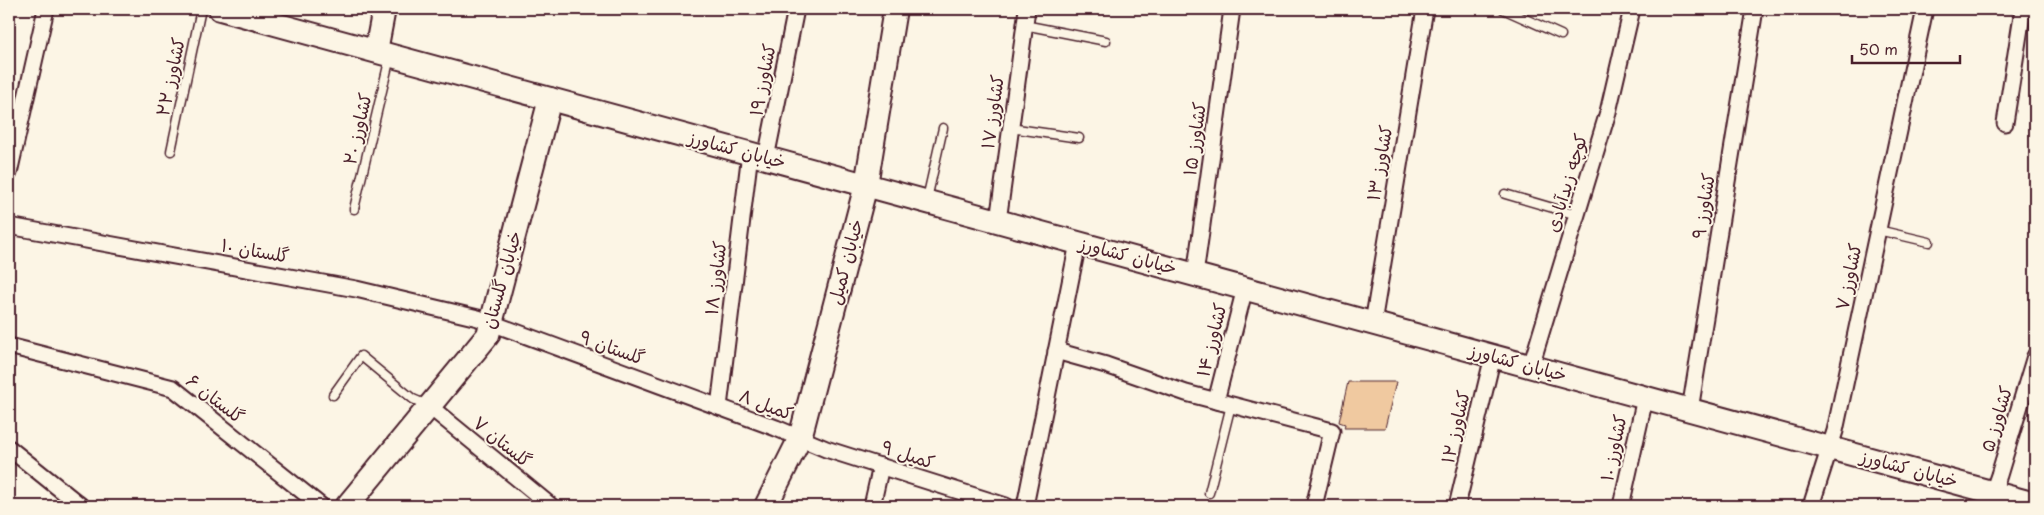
<svg xmlns="http://www.w3.org/2000/svg" width="2044" height="515" font-family="'Playpen Sans','Playpen Sans Arabic',sans-serif">
	<rect width="100%" height="100%" fill="#fcf5e5"/>
	<filter id="ink" filterUnits="userSpaceOnUse"><feTurbulence type="fractalNoise" baseFrequency=".02" numOctaves="2"/><feDisplacementMap in="SourceGraphic" scale="10" xChannelSelector="R" yChannelSelector="G"/><feConvolveMatrix kernelMatrix="1 2 1 2 8 2 1 2 1" color-interpolation-filters="sRGB"/></filter>
	<g filter="url(#ink)">
		<path fill="#f0c9a0" stroke="#4a1f2b" d="M 1348,382 L 1396,382 L 1385,428 L 1344,428 L 1345,424 L 1339,422 Z"/>
		<g fill="none" stroke-linecap="round" stroke-linejoin="round">
			<defs>
				<g id="lane">
					<path d="M 1503,9 L 1561,35"/>
					<path d="M 1024,25 L 1106,41"/>
					<path d="M 1010,128 L 1079,138"/>
					<path d="M 171,151 L 201,9"/>
					<path d="M 1505,194 L 1577,215"/>
					<path d="M 927,199 L 943,128"/>
					<path d="M 354,209 L 390,57"/>
					<path d="M 1878,230 L 1929,242"/>
					<path d="M 333,395 L 361,356 L 413,399 L 427,405"/>
					<path d="M 1209,493 L 1231,405"/>
				</g>
				<g id="street">
					<path d="M 2005,123 L 2023,9"/>
					<path d="M 766,158 L 796,9"/>
					<path d="M 9,173 L 46,9"/>
					<path d="M 998,221 L 1027,9"/>
					<path d="M 9,226 L 356,289 L 478,318 L 776,428 L 826,449 L 1006,506"/>
					<path d="M 1195,275 L 1232,9"/>
					<path d="M 1373,323 L 1425,9"/>
					<path d="M 9,346 L 173,388 L 321,506"/>
					<path d="M 1056,351 L 1106,365 L 1186,393 L 1332,431 L 1314,506"/>
					<path d="M 1531,366 L 1608,112 L 1632,9"/>
					<path d="M 1216,401 L 1245,288"/>
					<path d="M 429,406 L 551,506"/>
					<path d="M 719,407 L 750,153"/>
					<path d="M 1690,410 L 1755,9"/>
					<path d="M 9,448 L 81,506"/>
					<path d="M 872,506 L 881,466"/>
					<path d="M 1025,506 L 1078,243"/>
					<path d="M 1457,506 L 1493,356"/>
					<path d="M 1621,506 L 1645,398"/>
					<path d="M 1811,506 L 1835,431 L 1925,9"/>
					<path d="M 1988,506 L 1999,475 L 2035,356"/>
				</g>
				<g id="secondary">
					<path d="M 220,9 L 2035,504"/>
					<path d="M 376,51 L 384,9"/>
					<path d="M 347,506 L 488,335 L 550,99"/>
					<path d="M 766,506 L 800,438 L 866,185 L 895,9"/>
				</g>
			</defs>
			<use href="#lane" stroke="#4a1f2b" stroke-width="11"/>
			<use href="#street" stroke="#4a1f2b" stroke-width="19"/>
			<use href="#secondary" stroke="#4a1f2b" stroke-width="26"/>
			<use href="#lane" stroke="#fcf5e5" stroke-width="8"/>
			<use href="#street" stroke="#fcf5e5" stroke-width="15"/>
			<use href="#secondary" stroke="#fcf5e5" stroke-width="22"/>
		</g>
	</g>
	<g text-anchor="middle" stroke-width="4" stroke-linejoin="round" paint-order="stroke">
		<g font-size="18" fill="#4a1f2b" stroke="#fcf5e5">
			<text transform="translate(171 77) rotate(-78)" y="6">کشاورز ۲۲</text>
			<text transform="translate(763 80) rotate(-79)" y="6">کشاورز ۱۹</text>
			<text transform="translate(993 112) rotate(-82)" y="6">کشاورز ۱۷</text>
			<text transform="translate(358 129) rotate(-77)" y="6">کشاورز ۲۰</text>
			<text transform="translate(1195 139) rotate(-82)" y="6">کشاورز ۱۵</text>
			<text transform="translate(737 150) rotate(15)" y="6">خیابان کشاورز</text>
			<text transform="translate(1380 163) rotate(-80)" y="6">کشاورز ۱۳</text>
			<text transform="translate(1567 183) rotate(-73)" y="6">کوچه زیدآبادی</text>
			<text transform="translate(1704 206) rotate(-81)" y="6">کشاورز ۹</text>
			<text transform="translate(255 251) rotate(10)" y="6">گلستان ۱۰</text>
			<text transform="translate(1128 256) rotate(15)" y="6">خیابان کشاورز</text>
			<text transform="translate(846 262) rotate(-75)" y="6">خیابان کمیل</text>
			<text transform="translate(1849 277) rotate(-78)" y="6">کشاورز ۷</text>
			<text transform="translate(716 278) rotate(-83)" y="6">کشاورز ۱۸</text>
			<text transform="translate(502 280) rotate(-74)" y="6">خیابان گلستان</text>
			<text transform="translate(1212 340) rotate(-76)" y="6">کشاورز ۱۴</text>
			<text transform="translate(612 348) rotate(20)" y="6">گلستان ۹</text>
			<text transform="translate(1518 363) rotate(15)" y="6">خیابان کشاورز</text>
			<text transform="translate(215 399) rotate(38)" y="6">گلستان ۶</text>
			<text transform="translate(766 405) rotate(21)" y="6">کمیل ۸</text>
			<text transform="translate(1997 419) rotate(-73)" y="6">کشاورز ۵</text>
			<text transform="translate(1456 427) rotate(-77)" y="6">کشاورز ۱۲</text>
			<text transform="translate(502 442) rotate(39)" y="6">گلستان ۷</text>
			<text transform="translate(1614 448) rotate(-78)" y="6">کشاورز ۱۰</text>
			<text transform="translate(908 455) rotate(18)" y="6">کمیل ۹</text>
			<text transform="translate(1909 469) rotate(15)" y="6">خیابان کشاورز</text>
		</g>
	</g>
	<rect width="2044" height="515" fill="none" stroke="#fcf5e5" stroke-width="30"/>
	<rect x="15" y="15" width="2014" height="485" fill="none" stroke="#4a1f2b" stroke-width="2" filter="url(#ink)"/>
	<path d="M1852 55v8h108v-8" fill="none" stroke="#4a1f2b" stroke-width="2.5"/>
	<text x="1859" y="55" font-size="15" fill="#4a1f2b" stroke="#fcf5e5" stroke-width="4" paint-order="stroke">50 m</text>
</svg>
